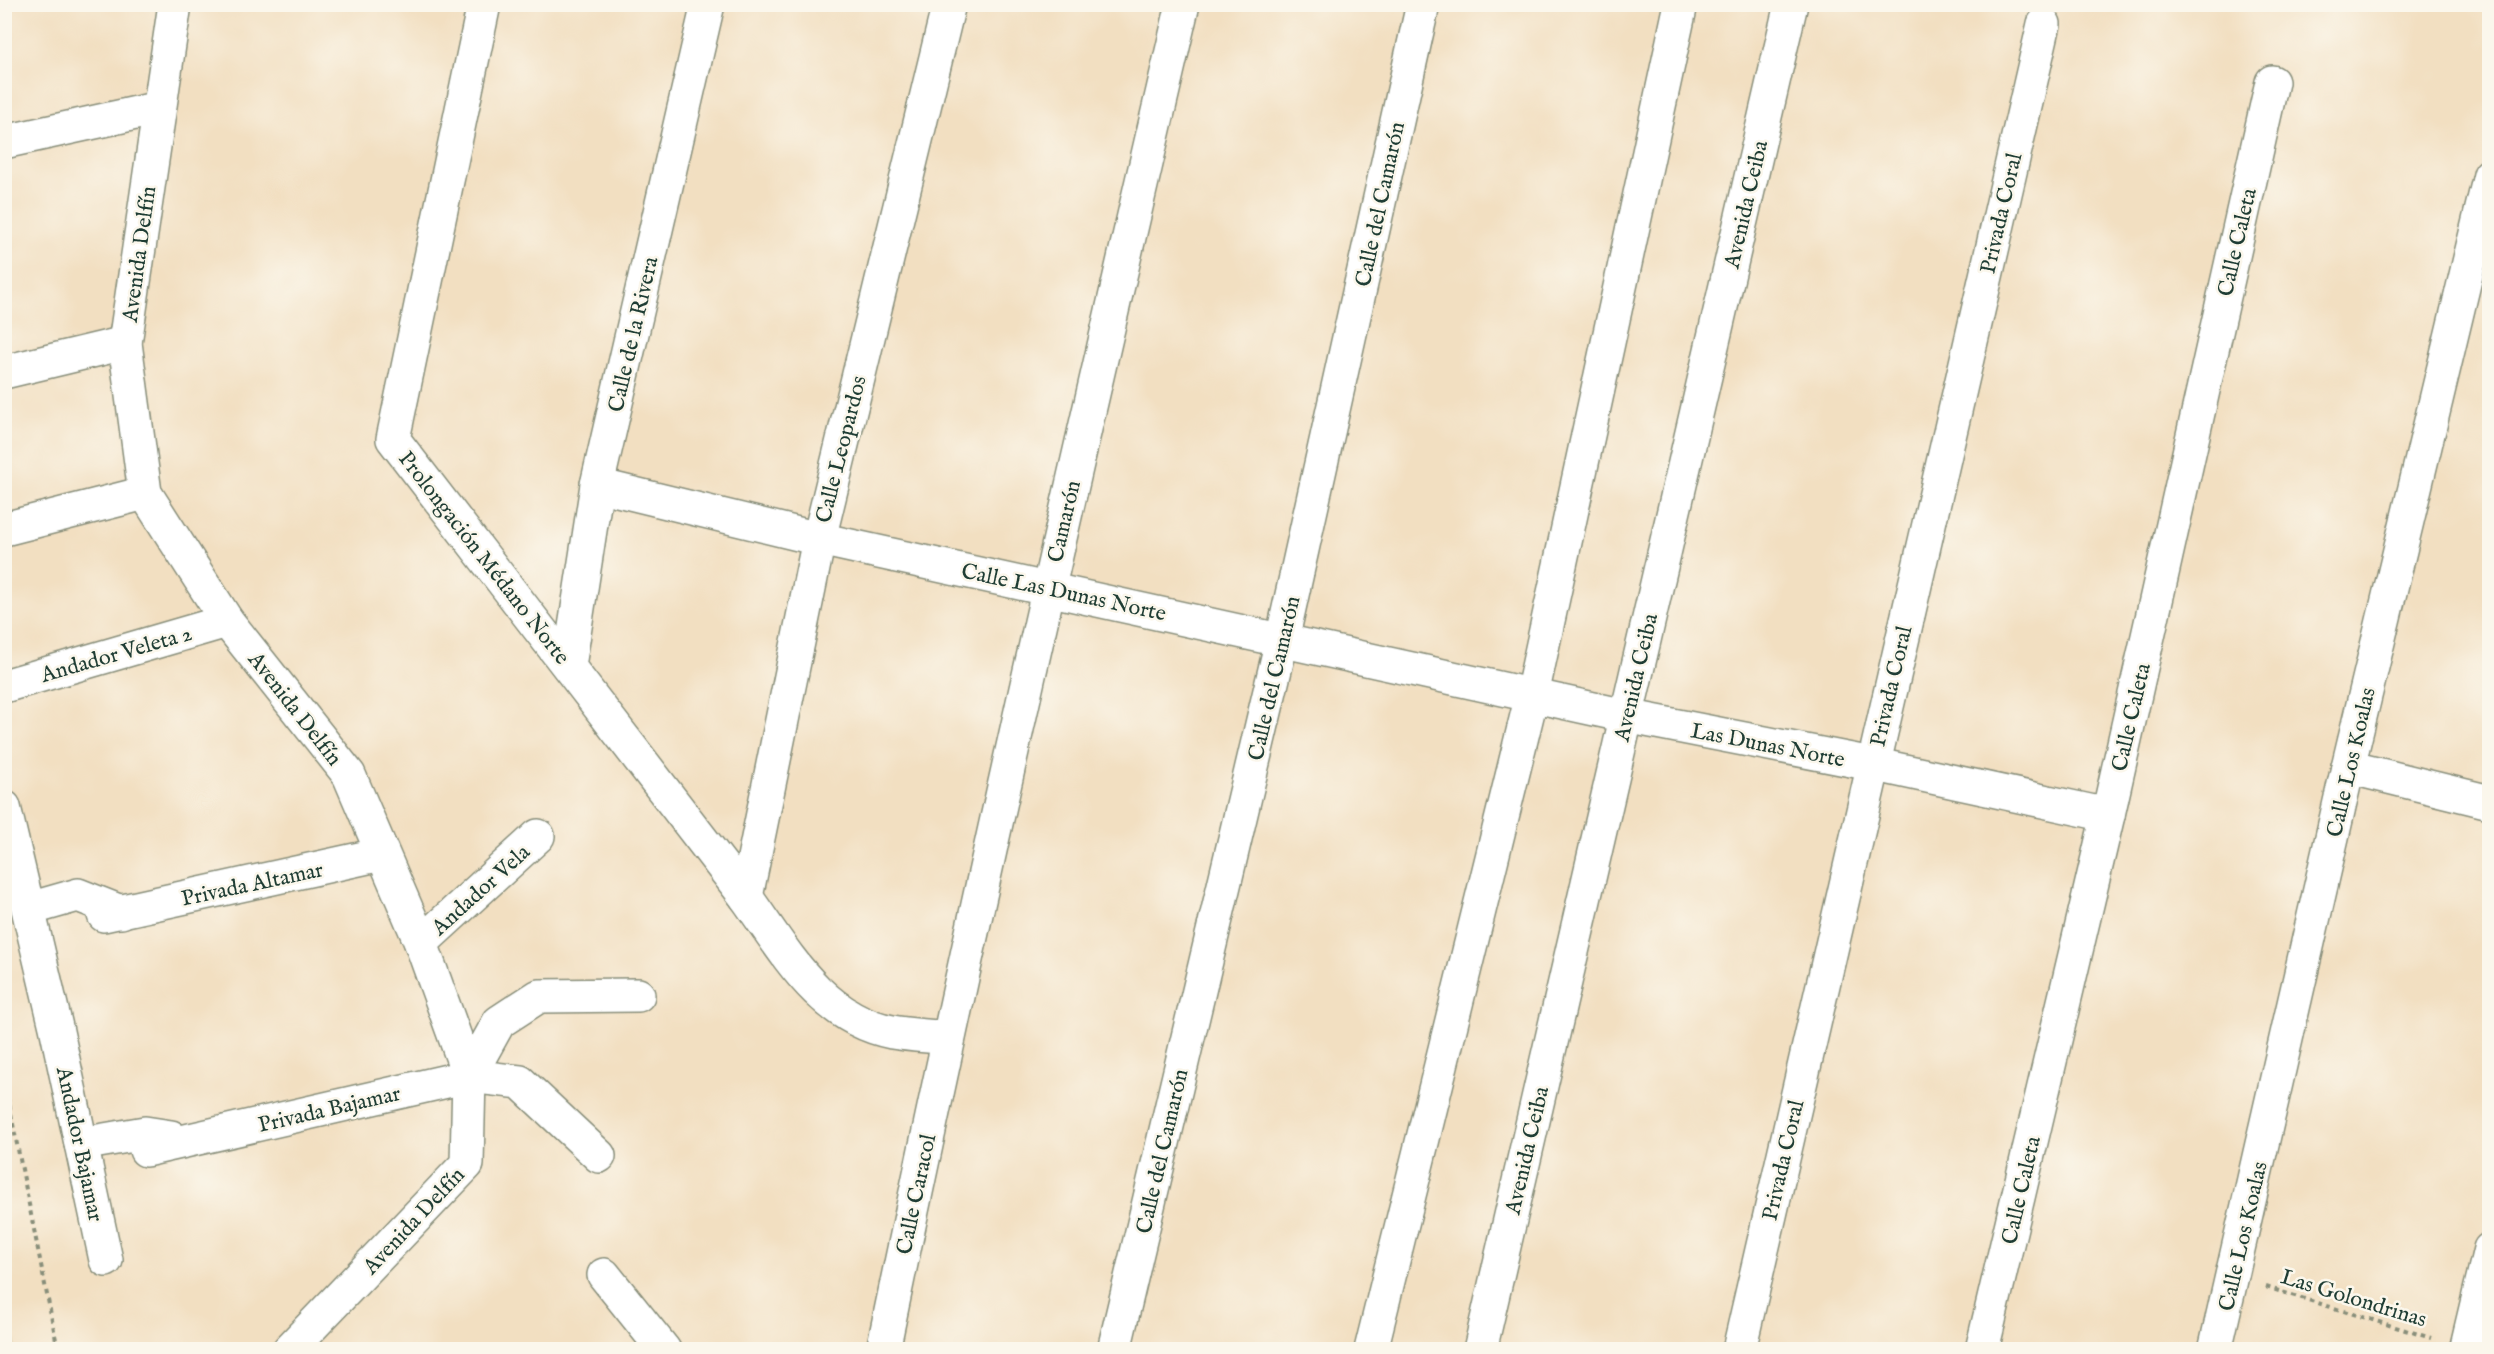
<svg xmlns="http://www.w3.org/2000/svg" width="2494" height="1354" font-family="'IM FELL English',serif">
	<rect width="100%" height="100%" fill="#fbf7ec"/>
	<filter id="ink" filterUnits="userSpaceOnUse"><feTurbulence type="fractalNoise" baseFrequency=".0167" numOctaves="2"/><feDisplacementMap in="SourceGraphic" scale="12" xChannelSelector="R" yChannelSelector="G"/><feConvolveMatrix kernelMatrix="1 2 1 2 8 2 1 2 1" color-interpolation-filters="sRGB"/></filter>
	<filter id="wash" filterUnits="userSpaceOnUse"><feTurbulence type="fractalNoise" baseFrequency=".008" numOctaves="4" result="noise"/><feDisplacementMap in="SourceGraphic" scale="24" xChannelSelector="R" yChannelSelector="G"/><feGaussianBlur stdDeviation="1.35" result="paint"/><feColorMatrix in="noise" values="0 0 0 0 0 0 0 0 0 0 0 0 0 0 0 0 0 1.4 0 .05"/><feComposite in="paint" operator="in"/></filter>
	<g filter="url(#wash)">
		<rect width="100%" height="100%" fill="#f2dfc1"/>
		<path fill="#90c679" stroke="#588256" stroke-width="1.5" d="M 4,1298 L 13,1339 L 13,1349 L 5,1349 Z"/>
	</g>
	<g filter="url(#ink)">
		<g fill="none" stroke-linecap="round" stroke-linejoin="round">
			<defs>
				<g id="minor">
					<path d="M 175,4 L 125,343 L 145,493 L 227,621 L 349,775 L 421,943 L 469,1076 L 467,1164 L 289,1350"/>
					<path d="M 484,4 L 393,439 L 746,897 C 785,951 820,1018 892,1032 C 910,1035 929,1036 947,1038"/>
					<path d="M 4,142 L 159,108"/>
					<path d="M 4,372 L 125,343"/>
					<path d="M 597,485 L 819,539 L 1626,716 L 1872,764 L 2108,815"/>
					<path d="M 4,529 L 145,493"/>
					<path d="M 569,666 L 597,485 L 708,4"/>
					<path d="M 4,686 L 227,621"/>
					<path d="M 2348,767 L 2490,802"/>
					<path d="M 4,807 L 56,1027 L 106,1260"/>
					<path d="M 746,897 L 819,539 L 949,4"/>
					<path d="M 29,909 L 78,895 L 121,912"/>
					<path d="M 104,915 L 382,854"/>
					<path d="M 421,943 L 538,836"/>
					<path d="M 469,1076 L 499,1022 L 539,996 L 638,995"/>
					<path d="M 81,1144 L 145,1133 L 171,1137"/>
					<path d="M 146,1150 L 469,1076 L 520,1082 L 599,1156"/>
					<path d="M 604,1275 L 664,1350"/>
					<path d="M 883,1350 C 976,899 1079,452 1183,4"/>
					<path d="M 1114,1350 L 1282,640 L 1423,4"/>
					<path d="M 1371,1350 L 1532,695 L 1681,4"/>
					<path d="M 1480,1350 L 1791,4"/>
					<path d="M 1739,1350 L 2044,24"/>
					<path d="M 1982,1350 L 2108,815 L 2272,82"/>
					<path d="M 2215,1350 L 2348,767 L 2490,175"/>
					<path d="M 2466,1350 L 2490,1249"/>
				</g>
			</defs>
			<use href="#minor" stroke="#888e7a" stroke-width="36"/>
			<g stroke="#888e7a" stroke-width="4" stroke-dasharray="4.5 4.5" stroke-linecap="butt">
				<path d="M 4,1079 L 58,1350"/>
				<path d="M 2266,1287 L 2431,1338"/>
			</g>
			<use href="#minor" stroke="#fff" stroke-width="33"/>
		</g>
	</g>
	<g text-anchor="middle" stroke-width="5" stroke-linejoin="round" paint-order="stroke">
		<g font-size="22" fill="#1f3d34" stroke="#fbf7ec">
			<text transform="translate(1379 204) rotate(-78)" y="8">Calle del Camarón</text>
			<text transform="translate(1745 204) rotate(-77)" y="8">Avenida Ceiba</text>
			<text transform="translate(2000 213) rotate(-77)" y="8">Privada Coral</text>
			<text transform="translate(2236 242) rotate(-77)" y="8">Calle Caleta</text>
			<text transform="translate(138 254) rotate(-82)" y="8">Avenida Delfín</text>
			<text transform="translate(632 334) rotate(-77)" y="8">Calle de la Rivera</text>
			<text transform="translate(840 449) rotate(-76)" y="8">Calle Leopardos</text>
			<text transform="translate(1063 521) rotate(-77)" y="8">Camarón</text>
			<text transform="translate(485 557) rotate(52)" y="8">Prolongación Médano Norte</text>
			<text transform="translate(1064 591) rotate(12)" y="8">Calle Las Dunas Norte</text>
			<text transform="translate(116 653) rotate(-16)" y="8">Andador Veleta 2</text>
			<text transform="translate(1635 677) rotate(-77)" y="8">Avenida Ceiba</text>
			<text transform="translate(1273 678) rotate(-77)" y="8">Calle del Camarón</text>
			<text transform="translate(1890 686) rotate(-77)" y="8">Privada Coral</text>
			<text transform="translate(296 708) rotate(52)" y="8">Avenida Delfín</text>
			<text transform="translate(2130 717) rotate(-77)" y="8">Calle Caleta</text>
			<text transform="translate(1768 744) rotate(11)" y="8">Las Dunas Norte</text>
			<text transform="translate(2350 762) rotate(-77)" y="8">Calle Los Koalas</text>
			<text transform="translate(252 883) rotate(-12)" y="8">Privada Altamar</text>
			<text transform="translate(480 889) rotate(-42)" y="8">Andador Vela</text>
			<text transform="translate(329 1108) rotate(-13)" y="8">Privada Bajamar</text>
			<text transform="translate(81 1144) rotate(78)" y="8">Andador Bajamar</text>
			<text transform="translate(1526 1150) rotate(-77)" y="8">Avenida Ceiba</text>
			<text transform="translate(1161 1151) rotate(-77)" y="8">Calle del Camarón</text>
			<text transform="translate(1782 1160) rotate(-77)" y="8">Privada Coral</text>
			<text transform="translate(2020 1190) rotate(-77)" y="8">Calle Caleta</text>
			<text transform="translate(915 1194) rotate(-78)" y="8">Calle Caracol</text>
			<text transform="translate(413 1220) rotate(-47)" y="8">Avenida Delfín</text>
			<text transform="translate(2242 1236) rotate(-77)" y="8">Calle Los Koalas</text>
			<text transform="translate(2354 1297) rotate(17)" y="8">Las Golondrinas</text>
		</g>
	</g>
	<rect width="2494" height="1354" fill="none" stroke="#fbf7ec" stroke-width="24"/>
</svg>
